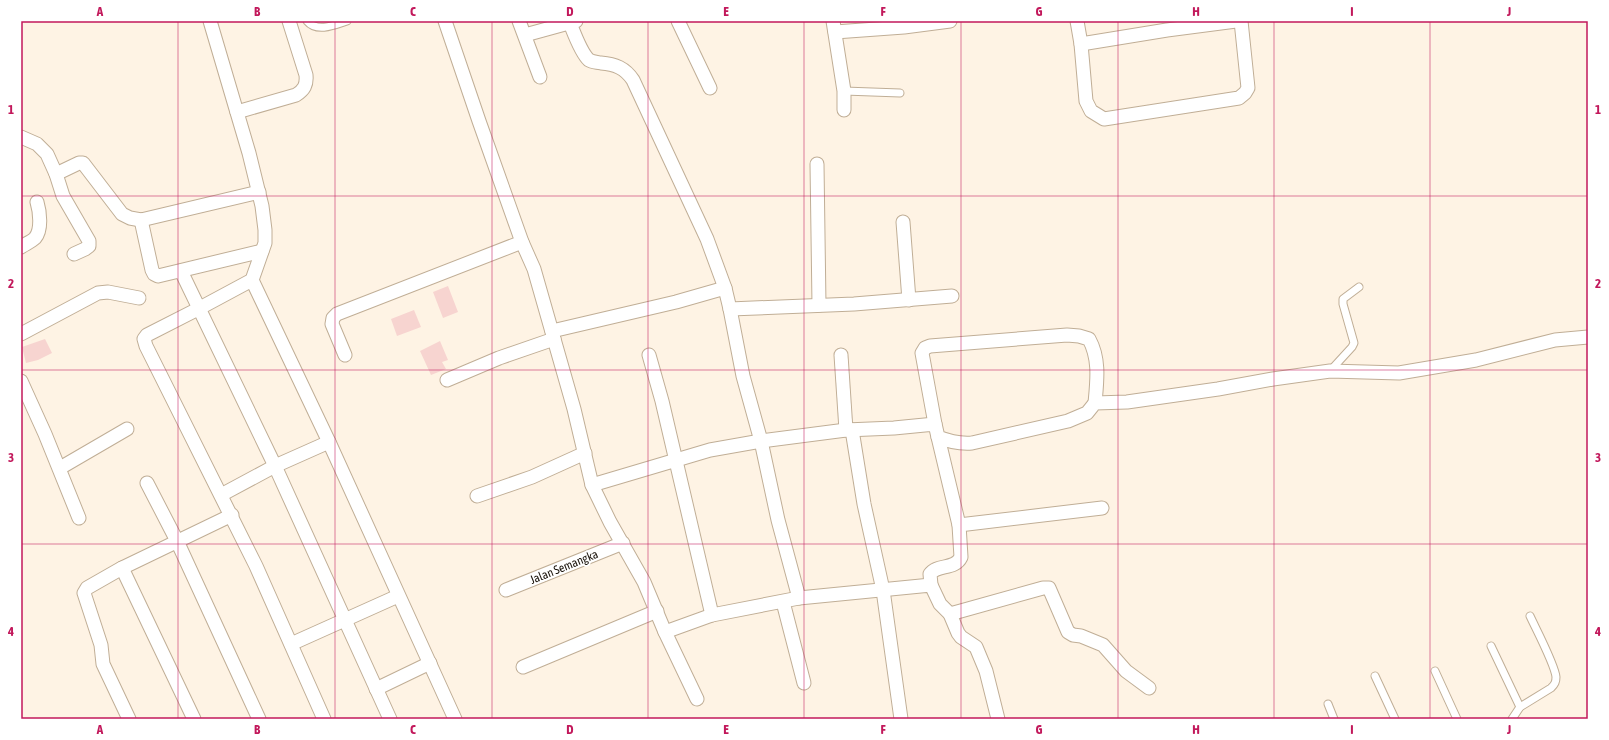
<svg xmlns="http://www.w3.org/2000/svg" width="1609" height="740" font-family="'Asap Condensed',sans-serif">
	<rect width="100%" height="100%" fill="#fef3e4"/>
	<g fill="#f7d4d0">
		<path d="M 448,286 L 458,312 L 443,318 L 433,292 Z"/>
		<path d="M 414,310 L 421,327 L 397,336 L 391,319 Z"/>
		<path d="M 45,339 L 52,353 L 38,360 L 26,363 L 22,347 Z"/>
		<path d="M 440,341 L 448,360 L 442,362 L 446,369 L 431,375 L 420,351 Z"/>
	</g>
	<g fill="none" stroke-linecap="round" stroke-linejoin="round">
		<defs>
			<g id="service">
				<path d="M 307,21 C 317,33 335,25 347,21"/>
				<path d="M 844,91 L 900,93"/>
				<path d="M 1330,371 L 1352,347 L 1354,343 L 1343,304 L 1343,299 L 1359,287"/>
				<path d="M 1491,646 L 1520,707"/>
				<path d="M 1435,671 L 1457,719"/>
				<path d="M 1375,676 L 1395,719"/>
				<path d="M 1328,704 L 1334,719"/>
				<path d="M 1512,719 L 1520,707 L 1551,688 C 1555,684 1556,682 1556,677 C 1555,665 1536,629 1530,616"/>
			</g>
			<g id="minor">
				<path d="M 210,21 L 249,153 L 262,206 L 265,230 L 265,243 L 252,280 L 198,309 L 147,335 L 144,339 L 146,346 L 256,566 L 324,719"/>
				<path d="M 445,21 L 479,121 L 522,242 L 534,269 L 574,409 L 592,485 L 610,522 L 644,582 L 665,632 L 697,699"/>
				<path d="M 519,21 L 540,77"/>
				<path d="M 678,21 L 710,88"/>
				<path d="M 833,21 L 844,91 L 844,110"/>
				<path d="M 1077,21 L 1081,44 L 1167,30 L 1236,21"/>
				<path d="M 570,23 C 574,33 581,53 589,60 C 592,62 596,62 601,63 C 615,64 625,68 633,80 L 707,239 L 725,288"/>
				<path d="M 835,32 L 904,27 L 950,21"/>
				<path d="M 525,35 L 576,21"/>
				<path d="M 1081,44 L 1086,101 L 1091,111 L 1104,119 L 1239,98 L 1245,93 L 1248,88 L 1241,21"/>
				<path d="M 237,112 L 296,95 C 304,90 307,85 306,75 L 289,21"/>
				<path d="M 21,137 L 37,144 L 47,154 L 56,174 L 63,196 L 89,241 L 89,246 L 85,249 L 74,254"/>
				<path d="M 817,164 L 819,305"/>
				<path d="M 56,174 L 79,163 L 83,163 L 122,214 L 130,218 L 141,220 L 259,192"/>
				<path d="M 141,220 L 152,270 L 154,274 L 158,276 L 262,251"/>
				<path d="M 903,222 L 909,300"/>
				<path d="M 21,247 C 25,244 31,242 35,238 C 42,230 40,212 37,202"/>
				<path d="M 181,271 L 275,466 L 390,719"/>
				<path d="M 252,280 L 329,442 L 455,719"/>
				<path d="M 730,309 L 743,376 L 761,441 L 778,520 L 799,598"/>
				<path d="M 552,331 L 676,302 L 725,288 L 730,309 L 854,304 L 952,296"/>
				<path d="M 21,334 L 98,293 L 108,292 L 139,298"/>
				<path d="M 345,355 L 332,324 L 333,318 L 337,314 L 522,242"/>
				<path d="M 649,355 L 662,401 L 712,615"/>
				<path d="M 841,355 L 846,430"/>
				<path d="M 447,380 L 499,358 L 554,339"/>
				<path d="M 21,381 L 45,434 L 79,518"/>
				<path d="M 935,424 L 922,353 L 925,348 L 930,346 L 1067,335 L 1079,336 L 1089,339 C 1100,359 1097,381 1095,403"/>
				<path d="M 852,430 L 864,504 L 883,590 L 901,719"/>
				<path d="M 60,468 L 127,429"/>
				<path d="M 147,483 L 177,541 L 259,719"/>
				<path d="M 592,485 L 710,450 L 761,441 L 846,430 L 894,428 L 935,424 L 938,437 C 950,442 959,444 972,443 L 1068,421 L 1087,413 L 1095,403 L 1127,402 L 1218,389 L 1273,379 L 1330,371 L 1399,373 L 1476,360 L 1555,340 L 1588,337"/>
				<path d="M 221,495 L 275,466 L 329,442"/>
				<path d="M 477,496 L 532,477 L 585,453"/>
				<path d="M 959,525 L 1102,508"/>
				<path d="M 122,568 L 194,719"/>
				<path d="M 931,585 L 930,574 C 937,564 955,570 961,557 L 959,525 L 938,437"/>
				<path d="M 506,590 L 623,543"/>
				<path d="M 783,602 L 804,683"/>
				<path d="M 950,614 L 1043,588 L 1049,588 L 1068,632 L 1073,635 L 1081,636 L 1103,645 L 1126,671 L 1149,688"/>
				<path d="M 665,632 L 712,615 L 799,598 L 931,585 L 940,604 L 950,614 L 958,633 L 961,637 L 976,647 L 986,671 L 998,719"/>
				<path d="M 291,644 L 398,596"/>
				<path d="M 523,667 L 657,611"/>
				<path d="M 376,689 L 430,663"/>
				<path d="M 129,719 L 103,664 L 101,645 L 84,593 L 87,588 L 122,568 L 232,515"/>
			</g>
		</defs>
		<use href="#service" stroke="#c0ae96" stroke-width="9"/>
		<use href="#minor" stroke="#c0ae96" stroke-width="15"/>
		<use href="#service" stroke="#fff" stroke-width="7"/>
		<use href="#minor" stroke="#fff" stroke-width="13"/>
	</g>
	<path fill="none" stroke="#c2185b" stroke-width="1" stroke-opacity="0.55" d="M 178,21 L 178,719M 335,21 L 335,719M 492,21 L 492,719M 648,21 L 648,719M 804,21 L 804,719M 961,21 L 961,719M 1118,21 L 1118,719M 1274,21 L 1274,719M 1430,21 L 1430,719M 21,196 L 1588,196M 21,370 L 1588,370M 21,544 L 1588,544"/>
	<g text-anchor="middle" stroke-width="3.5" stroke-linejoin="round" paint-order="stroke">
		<g font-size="12" fill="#19120a" stroke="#fff">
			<text transform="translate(564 567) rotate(-22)" y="4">Jalan Semangka</text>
		</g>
	</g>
	<rect width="1609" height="740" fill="none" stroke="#ffffff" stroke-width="44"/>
	<rect x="22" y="22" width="1565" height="696" fill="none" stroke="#c2185b" stroke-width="1.5"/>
	<g font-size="13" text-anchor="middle" font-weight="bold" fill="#c2185b">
		<text x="100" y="16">A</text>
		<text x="257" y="16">B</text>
		<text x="413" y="16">C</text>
		<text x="570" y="16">D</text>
		<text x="726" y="16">E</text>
		<text x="883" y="16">F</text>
		<text x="1039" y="16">G</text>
		<text x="1196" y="16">H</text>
		<text x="1352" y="16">I</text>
		<text x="1509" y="16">J</text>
		<text x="11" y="114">1</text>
		<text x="1598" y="114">1</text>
		<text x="11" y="288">2</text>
		<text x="1598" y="288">2</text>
		<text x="11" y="462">3</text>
		<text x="1598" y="462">3</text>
		<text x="11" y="636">4</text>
		<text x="1598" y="636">4</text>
		<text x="100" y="734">A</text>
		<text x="257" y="734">B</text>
		<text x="413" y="734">C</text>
		<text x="570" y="734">D</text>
		<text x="726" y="734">E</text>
		<text x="883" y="734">F</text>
		<text x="1039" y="734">G</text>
		<text x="1196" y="734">H</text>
		<text x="1352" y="734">I</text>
		<text x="1509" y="734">J</text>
	</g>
</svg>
